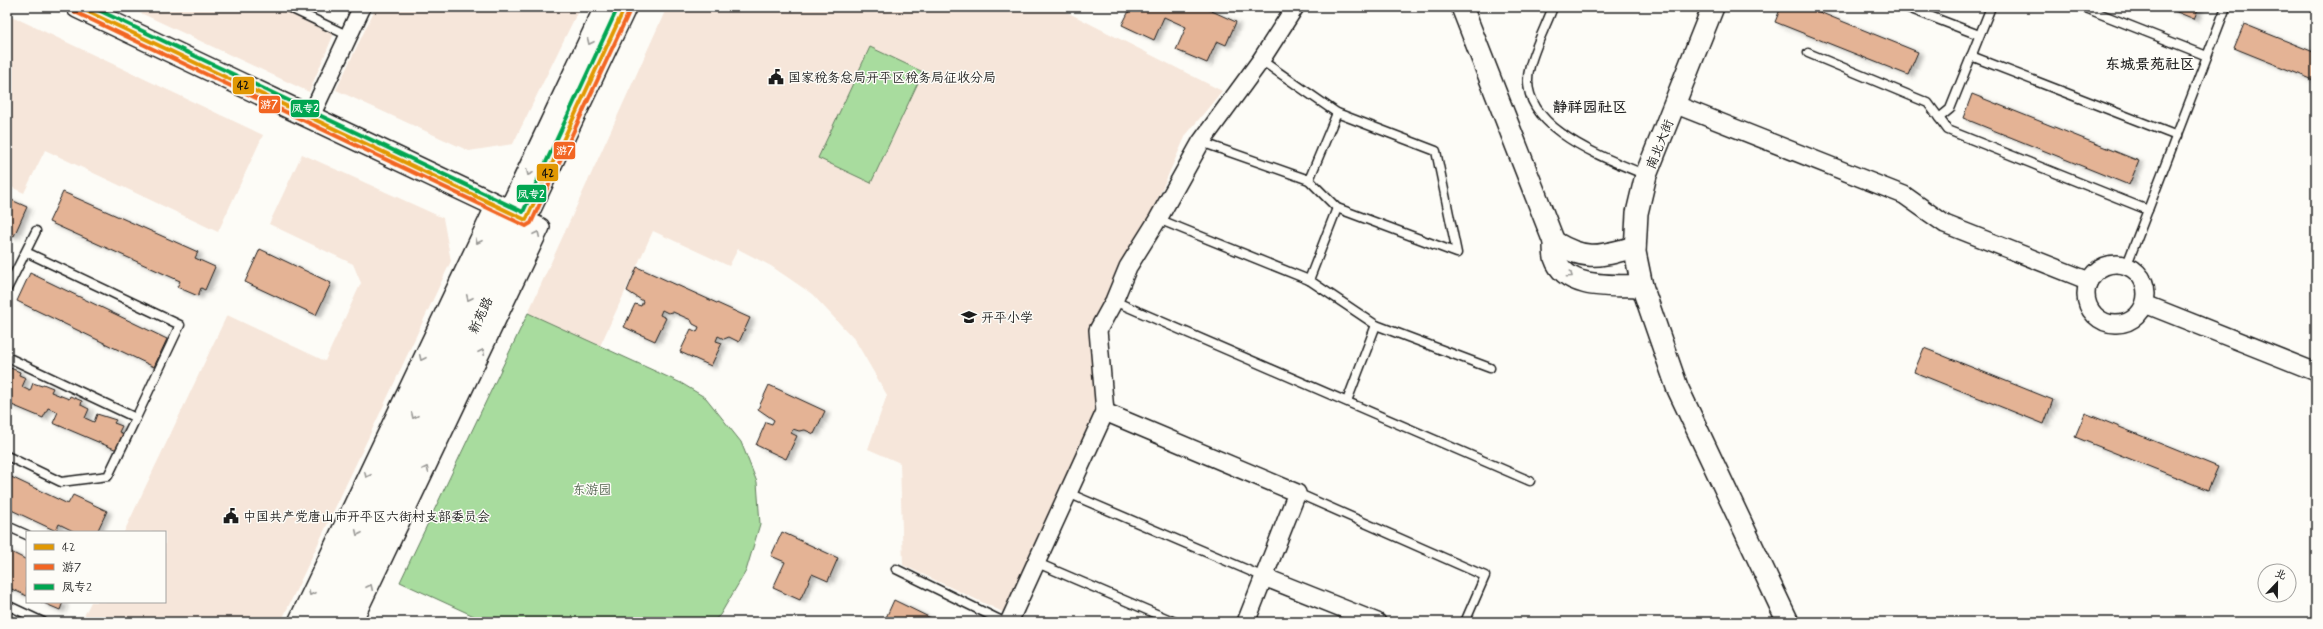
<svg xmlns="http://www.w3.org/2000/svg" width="2323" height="629" font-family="Mynerve,'LXGW WenKai TC',sans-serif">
	<defs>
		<filter id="shadow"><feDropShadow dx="4.5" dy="2.5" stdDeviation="2" flood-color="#0004"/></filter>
	</defs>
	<rect width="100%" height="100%" fill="#fdfcf7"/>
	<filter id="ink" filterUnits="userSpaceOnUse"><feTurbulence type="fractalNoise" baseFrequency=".025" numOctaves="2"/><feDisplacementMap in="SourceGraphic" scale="8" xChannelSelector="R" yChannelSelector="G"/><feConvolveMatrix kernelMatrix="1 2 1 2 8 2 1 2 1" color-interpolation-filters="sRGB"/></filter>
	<g filter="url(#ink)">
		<g fill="#f6e6da">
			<path d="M 128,7 L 289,7 L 336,29 L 309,92 Z"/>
			<path d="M 376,7 L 580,7 L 513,144 L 469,151 L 336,90 Z"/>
			<path d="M 667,7 L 1057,7 L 1222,91 L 1186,135 L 1093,344 L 1095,413 L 1005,613 L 903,565 L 900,463 L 868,449 L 887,395 L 855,340 L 812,294 L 771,266 L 738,249 L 729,266 L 653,231 L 600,346 L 528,313 Z"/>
			<path d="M 7,14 L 263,135 L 218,232 L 45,150 L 24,193 L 7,185 Z"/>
			<path d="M 302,154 L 443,218 L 451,261 L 390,392 L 281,622 L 81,622 L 91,602 L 165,602 L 165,532 L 124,532 L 227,315 L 325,361 L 361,283 L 353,264 L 269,224 Z"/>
		</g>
		<g fill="#a8dc9e" stroke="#627c5d">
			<path d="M 870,47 L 923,72 L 871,183 L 818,158 Z"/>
			<path d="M 528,313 L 681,383 L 706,398 L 741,442 L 757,482 L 760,524 L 746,571 L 720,615 L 712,622 L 487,622 L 400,582 Z"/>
		</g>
		<g fill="#e4b395" stroke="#1c1c1c" filter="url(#shadow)">
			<path d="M 1131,7 L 1203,7 L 1236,22 L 1226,45 L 1217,41 L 1207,63 L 1176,50 L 1186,27 L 1164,17 L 1154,40 L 1122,25 Z"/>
			<path d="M 1781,7 L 1807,7 L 1918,52 L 1908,75 L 1775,22 Z"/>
			<path d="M 2165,7 L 2199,7 L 2194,19 Z"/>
			<path d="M 2244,24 L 2316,53 L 2316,81 L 2234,48 Z"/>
			<path d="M 1972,94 L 2139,161 L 2129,185 L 1963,118 Z"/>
			<path d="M 63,192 L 198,252 L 195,258 L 215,267 L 205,290 L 201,288 L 198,296 L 177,287 L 180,281 L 49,222 Z"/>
			<path d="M 7,198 L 27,207 L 14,236 L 7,233 Z"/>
			<path d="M 260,249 L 331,283 L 316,315 L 245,282 Z"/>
			<path d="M 637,267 L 750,318 L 739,342 L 729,337 L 724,339 L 718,336 L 716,341 L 722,343 L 711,366 L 680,352 L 691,329 L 697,332 L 699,327 L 693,324 L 691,320 L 673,312 L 668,313 L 662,310 L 660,315 L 666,318 L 655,341 L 624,327 L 635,304 L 641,306 L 643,301 L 627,291 Z"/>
			<path d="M 30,273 L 167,339 L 154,367 L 17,301 Z"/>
			<path d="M 1924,348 L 2053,400 L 2044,424 L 1914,372 Z"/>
			<path d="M 8,367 L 20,372 L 19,375 L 26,378 L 22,387 L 30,391 L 33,383 L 42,386 L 43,384 L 53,388 L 51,392 L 69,399 L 70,396 L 82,401 L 81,405 L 89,409 L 85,418 L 94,422 L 97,414 L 116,420 L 114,423 L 122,426 L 119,432 L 124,434 L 117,450 L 53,423 L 58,412 L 48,408 L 43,418 L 7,403 Z"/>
			<path d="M 769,385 L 825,411 L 814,434 L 805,430 L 799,431 L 793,429 L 791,433 L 797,436 L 786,459 L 756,445 L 766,422 L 772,424 L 774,420 L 758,409 Z"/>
			<path d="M 2085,413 L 2218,467 L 2208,490 L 2075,437 Z"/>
			<path d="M 7,475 L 68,504 L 73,495 L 107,511 L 97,532 L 75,532 L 59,524 L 56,531 L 7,508 Z"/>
			<path d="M 782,532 L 838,558 L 828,581 L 812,574 L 800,600 L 773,588 L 785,562 L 771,556 Z"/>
			<path d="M 7,550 L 27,560 L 27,596 L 7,587 Z"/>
			<path d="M 894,600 L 939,622 L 884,622 Z"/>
			<path d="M 41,602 L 63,602 L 60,610 Z"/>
		</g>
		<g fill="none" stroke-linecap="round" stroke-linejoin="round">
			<defs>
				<g id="service">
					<path d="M 288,7 L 349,36"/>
					<path d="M 1553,7 C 1546,26 1535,46 1530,66 C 1513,126 1605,158 1646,175"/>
					<path d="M 1906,7 L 1979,35"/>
					<path d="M 2083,7 L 2207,56"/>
					<path d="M 2314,7 L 2316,8"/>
					<path d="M 1808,53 L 1928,103 L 1948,130 L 2148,210"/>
					<path d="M 1971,56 L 2177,136"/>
					<path d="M 1939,118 L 1950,109 L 1991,7"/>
					<path d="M 1201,142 L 1309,180 L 1337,208 L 1457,253 L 1436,151 L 1337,113 L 1261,60"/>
					<path d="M 1309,180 L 1337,113"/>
					<path d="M 1158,219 L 1309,280 L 1376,325 L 1490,368"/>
					<path d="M 2126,267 L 2226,7"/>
					<path d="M 1309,280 L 1337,208"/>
					<path d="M 7,289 L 36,231"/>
					<path d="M 1114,301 L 1530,481"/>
					<path d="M 7,357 L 136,418 L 180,325 L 26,252"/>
					<path d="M 1347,401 L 1376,325"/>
					<path d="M 7,456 L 61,482 L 108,476 L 136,418"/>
					<path d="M 1068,493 L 1264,577"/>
					<path d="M 1297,493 L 1485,576 L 1465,622"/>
					<path d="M 7,526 L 27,535"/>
					<path d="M 1035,562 L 1175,622"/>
					<path d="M 896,569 L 1004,622"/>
					<path d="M 7,605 L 43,622"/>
				</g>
				<g id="minor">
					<path d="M 1674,104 L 1904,195 L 1945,224 L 2089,281"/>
					<path d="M 310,118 L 362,7"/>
					<circle cx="2116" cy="294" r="30"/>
					<path d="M 2145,304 L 2316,372"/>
					<path d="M 1105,412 L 1297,493 L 1246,622"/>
					<path d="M 1264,577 L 1377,622"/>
					<path d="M 297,622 L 495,205"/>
					<path d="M 353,622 L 541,227 L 526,220"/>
					<path d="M 1009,622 L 1105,412 L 1098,330 L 1114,301 L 1128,267 L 1158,219 L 1201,142 L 1261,60 L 1295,7"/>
				</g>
				<g id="tertiary">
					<path d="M 1462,7 L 1554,242 C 1554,247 1554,253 1555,258 C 1566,291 1615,285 1642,286"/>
					<path d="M 1713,7 L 1646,175 L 1637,213 L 1635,252 L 1642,286 L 1677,387 L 1788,622"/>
					<path d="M 1554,242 C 1588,262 1599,256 1635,247"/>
				</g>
				<g id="secondary">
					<path d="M 78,7 L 523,218"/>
					<path d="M 316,622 L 606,7"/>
					<path d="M 334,622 L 625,7"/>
				</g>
			</defs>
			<use href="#service" stroke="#1c1c1c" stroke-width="11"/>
			<use href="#minor" stroke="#1c1c1c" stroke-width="20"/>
			<use href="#tertiary" stroke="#1c1c1c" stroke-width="24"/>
			<use href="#secondary" stroke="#1c1c1c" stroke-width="25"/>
			<use href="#service" stroke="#fdfcf7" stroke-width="8"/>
			<use href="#minor" stroke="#fdfcf7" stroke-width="17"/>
			<use href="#tertiary" stroke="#fdfcf7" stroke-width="21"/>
			<use href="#secondary" stroke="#fdfcf7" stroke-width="22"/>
			<defs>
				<path id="bus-1" d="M 78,7 L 526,220 L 625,7"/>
				<path id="bus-2" d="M 75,12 L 526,226 L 531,223 L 630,10"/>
				<path id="bus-3" d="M 92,7 L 523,212 L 618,7"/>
			</defs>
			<use href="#bus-1" stroke="#fdfcf7" stroke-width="7"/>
			<use href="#bus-2" stroke="#fdfcf7" stroke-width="7"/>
			<use href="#bus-3" stroke="#fdfcf7" stroke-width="7"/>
			<use href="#bus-1" stroke="#e19803" stroke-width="4"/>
			<use href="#bus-2" stroke="#f26522" stroke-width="4"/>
			<use href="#bus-3" stroke="#00a651" stroke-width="4"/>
		</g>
		<defs><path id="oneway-chevron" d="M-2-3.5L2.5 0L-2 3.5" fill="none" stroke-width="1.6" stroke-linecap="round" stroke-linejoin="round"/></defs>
		<g stroke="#989794">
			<use href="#oneway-chevron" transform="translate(590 42) rotate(115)"/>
			<use href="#oneway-chevron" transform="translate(529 173) rotate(115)"/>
			<use href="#oneway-chevron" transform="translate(537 234) rotate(-65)"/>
			<use href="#oneway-chevron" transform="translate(478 241) rotate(115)"/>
			<use href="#oneway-chevron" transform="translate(1570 275) rotate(35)"/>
			<use href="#oneway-chevron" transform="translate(469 298) rotate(115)"/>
			<use href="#oneway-chevron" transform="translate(482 352) rotate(-65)"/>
			<use href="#oneway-chevron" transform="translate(422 358) rotate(115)"/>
			<use href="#oneway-chevron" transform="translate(414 416) rotate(115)"/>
			<use href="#oneway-chevron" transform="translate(426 469) rotate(-65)"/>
			<use href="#oneway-chevron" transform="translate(367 475) rotate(115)"/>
			<use href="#oneway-chevron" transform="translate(358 533) rotate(115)"/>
			<use href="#oneway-chevron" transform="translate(370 587) rotate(-65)"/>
			<use href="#oneway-chevron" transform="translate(311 593) rotate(115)"/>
		</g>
	</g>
	<defs>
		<symbol id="civic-bare" viewBox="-9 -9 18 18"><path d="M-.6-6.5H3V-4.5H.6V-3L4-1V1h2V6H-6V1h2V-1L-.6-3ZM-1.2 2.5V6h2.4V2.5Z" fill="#1c1c1c" stroke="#fdfcf7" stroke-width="2.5" paint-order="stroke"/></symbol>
		<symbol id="school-bare" viewBox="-9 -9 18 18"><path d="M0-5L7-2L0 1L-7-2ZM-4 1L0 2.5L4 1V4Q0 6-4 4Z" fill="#1c1c1c" stroke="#fdfcf7" stroke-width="2.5" paint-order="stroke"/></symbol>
	</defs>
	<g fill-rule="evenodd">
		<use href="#civic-bare" x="765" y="66" width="22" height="22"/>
		<use href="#school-bare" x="958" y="306" width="22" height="22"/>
		<use href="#civic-bare" x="220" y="505" width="22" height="22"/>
	</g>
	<g text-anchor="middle" stroke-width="3" stroke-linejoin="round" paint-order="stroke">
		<g font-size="13" fill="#1c1c1c" stroke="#fdfcf7" text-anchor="start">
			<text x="788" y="82">国家税务总局开平区税务局征收分局</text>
			<text x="981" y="322">开平小学</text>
			<text x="243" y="521">中国共产党唐山市开平区六街村支部委员会</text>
		</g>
		<g font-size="13" fill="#1c1c1c" stroke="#fdfcf7">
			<text transform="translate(1659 144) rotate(-68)" y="5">南北大街</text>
			<text transform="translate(480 315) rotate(-65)" y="5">新苑路</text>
		</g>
		<g font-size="13" fill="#4d5f4a" stroke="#fdfcf7">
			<text x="592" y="494">东游园</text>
		</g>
		<g font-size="15" font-weight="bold" fill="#1c1c1c" stroke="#fdfcf7">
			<text x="2150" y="69">东城景苑社区</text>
			<text x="1590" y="112">静祥园社区</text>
		</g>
	</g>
	<g stroke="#fdfcf7" stroke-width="1.5">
		<rect x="232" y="76" width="23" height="19" rx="4" fill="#e19803"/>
		<rect x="258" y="95" width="23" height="19" rx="4" fill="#f26522"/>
		<rect x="290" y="99" width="30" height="19" rx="4" fill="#00a651"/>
		<rect x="553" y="141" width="23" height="19" rx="4" fill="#f26522"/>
		<rect x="536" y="163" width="23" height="19" rx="4" fill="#e19803"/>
		<rect x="516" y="184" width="31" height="19" rx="4" fill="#00a651"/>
	</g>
	<g font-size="11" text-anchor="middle" font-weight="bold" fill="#fff">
		<text x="269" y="108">游7</text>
		<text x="305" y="112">凤专2</text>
		<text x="565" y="154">游7</text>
		<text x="531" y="198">凤专2</text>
	</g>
	<g font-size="11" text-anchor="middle" font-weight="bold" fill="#111">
		<text x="243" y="89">42</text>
		<text x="548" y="177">42</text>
	</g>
	<rect width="2323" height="629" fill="none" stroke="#fdfcf7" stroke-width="24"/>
	<rect x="12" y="12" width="2299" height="605" fill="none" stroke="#1c1c1c" stroke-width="1.5" filter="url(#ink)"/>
	<rect x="26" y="531" width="140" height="72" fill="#fdfcf7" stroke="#a3a29f"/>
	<rect x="34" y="544" width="20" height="6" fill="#e19803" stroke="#a3a29f"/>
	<text x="62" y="551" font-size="12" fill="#1c1c1c">42</text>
	<rect x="34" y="564" width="20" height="6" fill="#f26522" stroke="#a3a29f"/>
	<text x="62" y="571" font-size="12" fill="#1c1c1c">游7</text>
	<rect x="34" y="584" width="20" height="6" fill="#00a651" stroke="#a3a29f"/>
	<text x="62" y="591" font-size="12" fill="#1c1c1c">凤专2</text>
	<g transform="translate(2277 583) rotate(22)"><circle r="19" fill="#fdfcf7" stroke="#a3a29f"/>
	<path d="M0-3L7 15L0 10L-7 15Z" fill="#1c1c1c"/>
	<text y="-6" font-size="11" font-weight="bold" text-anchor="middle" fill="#1c1c1c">北</text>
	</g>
</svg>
